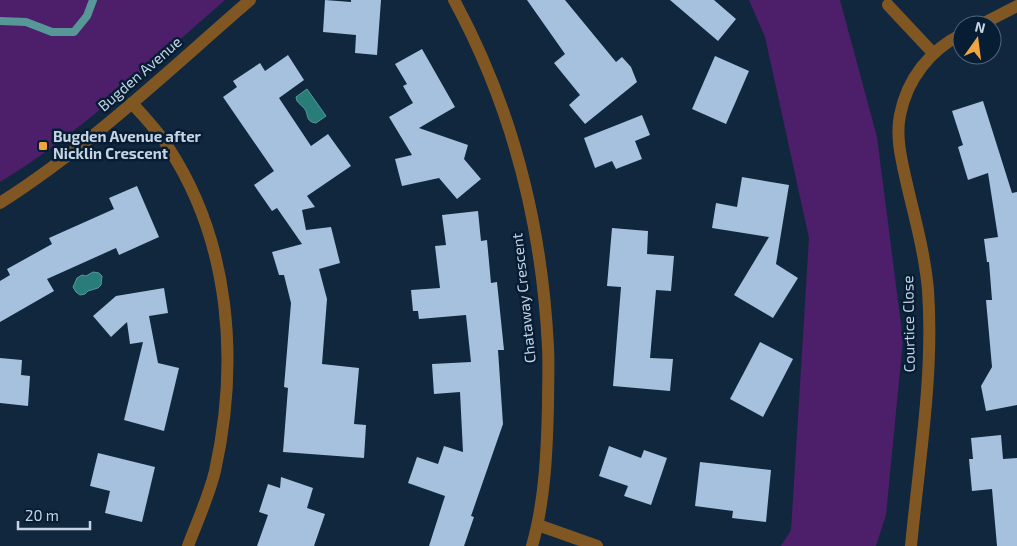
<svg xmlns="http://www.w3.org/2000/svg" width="1017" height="546" font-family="'Exo 2',sans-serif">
	<rect width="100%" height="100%" fill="#10273e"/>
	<g fill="#4d1e6a">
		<path d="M 0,0 L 225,0 C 152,63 83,132 0,182 Z"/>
		<path d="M 749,0 L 840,0 L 877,137 L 903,340 L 886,515 L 876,546 L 781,546 L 791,530 L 809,238 L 765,37 Z"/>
	</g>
	<g fill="#287d79" stroke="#579798">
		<path d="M 307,89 L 326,116 L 316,123 C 307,122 308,117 306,111 C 304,107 299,104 297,101 L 296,97 Z"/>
		<path d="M 93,272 L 99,273 L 102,276 L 101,285 L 98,288 L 88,291 L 85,294 L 80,295 L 76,292 L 73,287 L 77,278 L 82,275 L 86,276 Z"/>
	</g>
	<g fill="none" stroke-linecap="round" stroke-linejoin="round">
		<path stroke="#579798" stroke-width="8" d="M 0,21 L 26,22 L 52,32 L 74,32 L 87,16 L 93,0"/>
	</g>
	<g fill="#a5c1de">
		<path d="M 325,0 L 351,2 L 351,0 L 381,0 L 377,55 L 355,53 L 356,35 L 323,32 Z"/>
		<path d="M 527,0 L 565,0 L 616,62 L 622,57 L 631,67 L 637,82 L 585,124 L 569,105 L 580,95 L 554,63 L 565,54 Z"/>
		<path d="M 670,0 L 714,0 L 736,19 L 718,41 Z"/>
		<path d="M 422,49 L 455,107 L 419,128 L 468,145 L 464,159 L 481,179 L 457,199 L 439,178 L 402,186 L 395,159 L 412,155 L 389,117 L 413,103 L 403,86 L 407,84 L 395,64 Z"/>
		<path d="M 288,55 L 304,80 L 279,98 L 311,146 L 328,134 L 351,166 L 307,196 L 315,207 L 302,210 L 306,230 L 331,227 L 340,263 L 319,269 L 327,299 L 322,364 L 359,368 L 354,424 L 366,425 L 364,458 L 283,452 L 288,388 L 284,387 L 291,303 L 284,275 L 279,275 L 272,252 L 302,244 L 277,208 L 272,211 L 254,185 L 274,171 L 223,97 L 237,87 L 233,81 L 260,63 L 265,71 Z"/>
		<path d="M 715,56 L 749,71 L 726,124 L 692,109 Z"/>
		<path d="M 983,101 L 1012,193 L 1017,192 L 1017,405 L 986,411 L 981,386 L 992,367 L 986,300 L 992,300 L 989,262 L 987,262 L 984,239 L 998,237 L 988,173 L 968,180 L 958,147 L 963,145 L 952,111 Z"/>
		<path d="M 642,115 L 650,135 L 635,141 L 642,159 L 616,169 L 612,161 L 595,168 L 584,138 Z"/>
		<path d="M 742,177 L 789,185 L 776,264 L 798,278 L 773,318 L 734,295 L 769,237 L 712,228 L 716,203 L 737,207 Z"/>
		<path d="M 137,186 L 159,237 L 119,255 L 116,248 L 47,279 L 54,291 L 0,322 L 0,281 L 10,275 L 7,269 L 52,244 L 49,238 L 114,209 L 109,198 Z"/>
		<path d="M 478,211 L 481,241 L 487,240 L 491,283 L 497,282 L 504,350 L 498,350 L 503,424 L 471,516 L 474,517 L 464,546 L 429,546 L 445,496 L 408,483 L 417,457 L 438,464 L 444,446 L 463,452 L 460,392 L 434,394 L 432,364 L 471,362 L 466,315 L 419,319 L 418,311 L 413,311 L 411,290 L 440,288 L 435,246 L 446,245 L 442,215 Z"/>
		<path d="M 612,228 L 648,231 L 647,254 L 674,256 L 671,291 L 656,290 L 650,358 L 673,359 L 670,391 L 613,386 L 621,287 L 607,286 Z"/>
		<path d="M 164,288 L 168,313 L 149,316 L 158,363 L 179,368 L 164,431 L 124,420 L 143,342 L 130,344 L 127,322 L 111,337 L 93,316 L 116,296 Z"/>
		<path d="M 760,342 L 793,359 L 763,417 L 730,399 Z"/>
		<path d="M 0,358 L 22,360 L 21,375 L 30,376 L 28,406 L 0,403 Z"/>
		<path d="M 1001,435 L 1003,459 L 1017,458 L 1017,546 L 997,546 L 992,489 L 972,491 L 969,459 L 973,459 L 971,438 Z"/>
		<path d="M 609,446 L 641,458 L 644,450 L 667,458 L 651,505 L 624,496 L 628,486 L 599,476 Z"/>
		<path d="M 98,453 L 155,467 L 142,522 L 105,513 L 110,491 L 90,486 Z"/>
		<path d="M 700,462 L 771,470 L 766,522 L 732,518 L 733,511 L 695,506 Z"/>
		<path d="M 281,477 L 313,488 L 307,508 L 325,514 L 314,546 L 257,546 L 268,515 L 259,512 L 268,484 L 280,488 Z"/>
	</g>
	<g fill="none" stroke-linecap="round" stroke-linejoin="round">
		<g stroke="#805722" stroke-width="12">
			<path d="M 454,0 C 512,107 542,226 548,347 C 549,366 548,385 548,404 C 547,451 545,501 532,546"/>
			<path d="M 888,5 L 933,53"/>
			<path d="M 980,25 L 1017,6"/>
			<path d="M 132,103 C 144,117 158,131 168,147 C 231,243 239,362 215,471 C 209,496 197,522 188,546"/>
			<path d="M 0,203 C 91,145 169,70 250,0"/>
			<path d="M 538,525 L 597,546"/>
			<path d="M 911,546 C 919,461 934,375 928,290 C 925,256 916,222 908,189 C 903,166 895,139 900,115 C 907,79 930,50 962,34"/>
		</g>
	</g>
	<rect fill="#f1a540" stroke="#071d34" stroke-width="2" x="38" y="141" width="10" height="10" rx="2.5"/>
	<g text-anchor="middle" stroke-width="5" stroke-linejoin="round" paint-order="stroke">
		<g font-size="15" fill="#c5d3e2" stroke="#071d34">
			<text transform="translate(140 74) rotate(-41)" y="5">Bugden Avenue</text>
			<text transform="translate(524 298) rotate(-96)" y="5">Chataway Crescent</text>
			<text transform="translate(909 324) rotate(-91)" y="5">Courtice Close</text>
		</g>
		<g font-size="15" font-weight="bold" fill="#c5d3e2" stroke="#071d34" text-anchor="start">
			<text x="53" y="142">Bugden Avenue after<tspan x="53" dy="17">Nicklin Crescent</tspan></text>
		</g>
	</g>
	<g transform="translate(977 40) rotate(14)"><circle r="24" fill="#071d34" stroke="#53667a"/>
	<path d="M0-4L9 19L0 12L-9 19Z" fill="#f1a540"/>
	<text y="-8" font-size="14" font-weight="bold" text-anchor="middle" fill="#c5d3e2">N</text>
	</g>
	<path d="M18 521v8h72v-8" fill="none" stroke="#c5d3e2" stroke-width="2.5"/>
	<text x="25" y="521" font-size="15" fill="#c5d3e2" stroke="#071d34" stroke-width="4" paint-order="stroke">20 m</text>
</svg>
